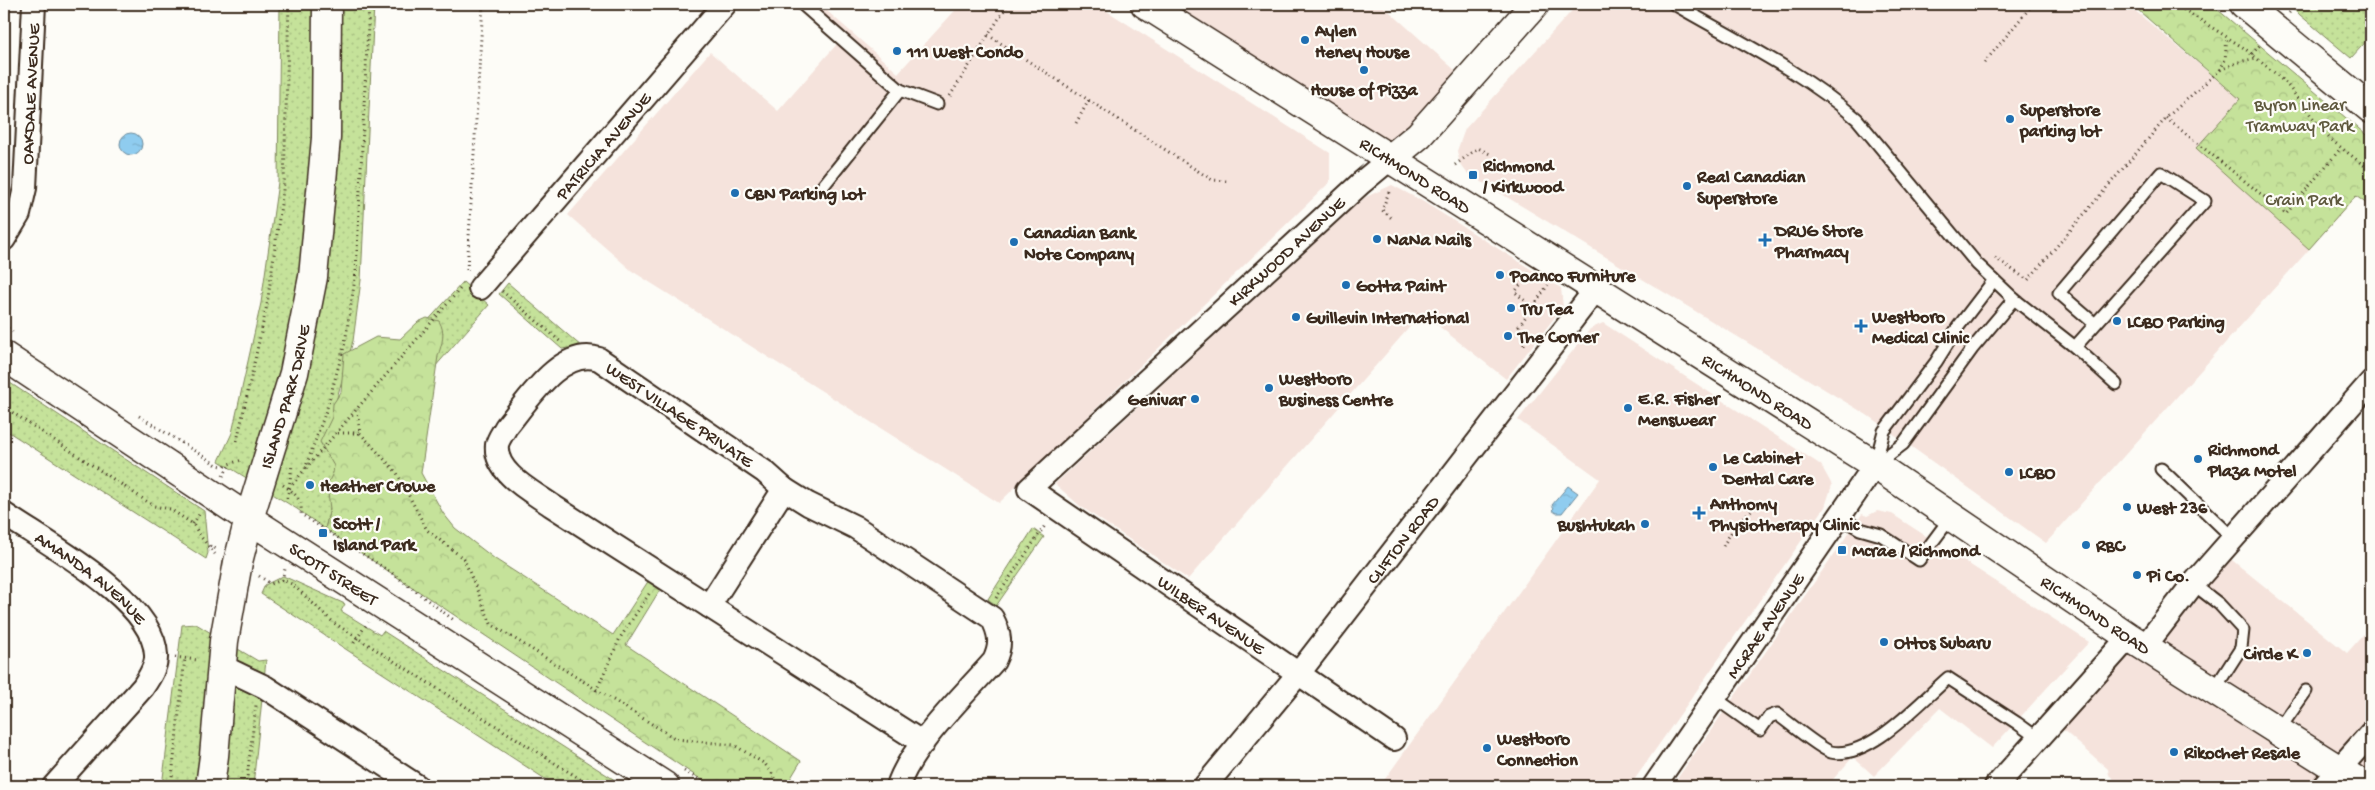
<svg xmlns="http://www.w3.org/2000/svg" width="2375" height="790" font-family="'Gochi Hand',sans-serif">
	<defs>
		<pattern id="grass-dots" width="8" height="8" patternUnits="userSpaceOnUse" patternTransform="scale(1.25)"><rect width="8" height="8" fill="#c5e29a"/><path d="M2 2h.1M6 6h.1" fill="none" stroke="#aac284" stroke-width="1.8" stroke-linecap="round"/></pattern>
		<pattern id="forest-crowns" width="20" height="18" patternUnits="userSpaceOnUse" patternTransform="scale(1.25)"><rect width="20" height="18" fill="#c5e29a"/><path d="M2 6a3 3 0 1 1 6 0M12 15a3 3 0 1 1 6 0" fill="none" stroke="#aac284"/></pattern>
		<pattern id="water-ripples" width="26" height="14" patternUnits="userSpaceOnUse" patternTransform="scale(1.25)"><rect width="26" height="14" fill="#8fccef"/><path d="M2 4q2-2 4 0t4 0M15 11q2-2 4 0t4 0" fill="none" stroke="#7cafcc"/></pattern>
	</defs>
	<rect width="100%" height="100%" fill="#fdfcf7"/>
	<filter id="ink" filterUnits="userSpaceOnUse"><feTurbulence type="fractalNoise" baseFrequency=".02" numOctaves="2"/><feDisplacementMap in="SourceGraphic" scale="10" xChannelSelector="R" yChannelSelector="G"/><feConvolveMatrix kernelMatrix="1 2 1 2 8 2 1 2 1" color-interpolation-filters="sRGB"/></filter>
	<g filter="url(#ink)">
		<g fill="#f5e3dc">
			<path d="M 792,4 L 819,4 L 898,73 L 961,4 L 1096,4 L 1330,153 L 1330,182 L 999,503 L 632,271 L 568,215 L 710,52 L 778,111 L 837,44 Z"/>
			<path d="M 1145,4 L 1381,4 L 1466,80 L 1391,158 Z"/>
			<path d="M 1578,4 L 2127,4 L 2357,196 L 2046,543 L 1867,415 L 1467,173 L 1460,164 L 1457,151 L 1465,129 Z"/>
			<path d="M 1392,185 L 1422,201 L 1561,288 L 1563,307 L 1506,379 L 1422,313 L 1188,579 L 1080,506 L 1055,484 L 1358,203 L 1366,197 Z"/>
			<path d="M 1603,323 L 1821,465 L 1832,485 L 1825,507 L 1630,786 L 1380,786 L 1600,479 L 1518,420 L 1590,329 Z"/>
			<path d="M 1877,511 L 1892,514 L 2089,642 L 1992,748 L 1940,708 L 1874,776 L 1853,757 L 1827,786 L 1672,786 L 1862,514 L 1867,516 Z"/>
			<path d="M 2222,552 L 2347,653 L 2371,626 L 2371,786 L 2338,770 L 2324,786 L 2121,786 L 2109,775 L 2108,769 L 2054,722 L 2129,637 L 2145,646 Z"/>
		</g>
		<g fill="url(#grass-dots)" stroke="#80865c">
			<path d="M 280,4 L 374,4 L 361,280 L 353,341 L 335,405 L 356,400 L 463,282 L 489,305 L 337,479 L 325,529 L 297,509 L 219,461 L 232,433 L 261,303 L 278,182 Z"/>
			<path d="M 2287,4 L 2371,4 L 2371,36 L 2351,58 Z"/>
			<path d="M 508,283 L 575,341 L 581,346 L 562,349 L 499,294 Z"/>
			<path d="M 4,379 L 204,511 L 208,553 L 206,559 L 4,429 Z"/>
			<path d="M 1033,529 L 1044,537 L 996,606 L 988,599 Z"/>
			<path d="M 283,576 L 345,604 L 341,611 L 380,635 L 383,631 L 624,786 L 556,786 L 261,594 L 265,585 Z"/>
			<path d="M 196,624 L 258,661 L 266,660 L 253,786 L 162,786 L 182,625 Z"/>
		</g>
		<g fill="url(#forest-crowns)" stroke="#80865c">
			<path d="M 2131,4 L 2211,4 L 2371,139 L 2371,207 L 2356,196 L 2309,249 L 2196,148 L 2240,99 Z"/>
			<path d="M 427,318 L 439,321 C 446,333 442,343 438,356 L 421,473 L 443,513 L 455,528 L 495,559 L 613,635 L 649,580 L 661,588 L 626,645 L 801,761 L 786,786 L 711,786 L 325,529 L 330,509 L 327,485 L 333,473 L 334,466 L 320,442 L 332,417 L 333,404 L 341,392 L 344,354 L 376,337 L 400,339 L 418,322 Z"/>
		</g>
		<g fill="url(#water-ripples)" stroke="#6d8b9b">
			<circle cx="131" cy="144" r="11"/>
			<path d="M 1568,486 L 1578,493 L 1562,513 L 1556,513 L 1552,510 L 1554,508 L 1552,505 Z"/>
		</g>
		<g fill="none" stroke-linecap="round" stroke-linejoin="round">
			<defs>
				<g id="service">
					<path d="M 802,4 L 900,90 L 937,104"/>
					<path d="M 1674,4 C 1736,40 1803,72 1857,119 L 1977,264 L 2014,299 L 2075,347 L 2205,201 L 2161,173 L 2059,293 L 2095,324"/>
					<path d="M 823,186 L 900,90"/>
					<path d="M 2075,347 L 2116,384"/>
					<path d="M 1875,465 L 1884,431 L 1936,362 L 1958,327 L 1994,280"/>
					<path d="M 1875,465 L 1903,444 L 1972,349 L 2014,299"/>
					<path d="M 2161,469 L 2234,539"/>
					<path d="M 1839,517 L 1860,529 L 1881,535 L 1919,560 L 1951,517"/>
					<path d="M 2193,584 L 2219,604 L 2243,630 L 2241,648 L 2214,690"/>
					<path d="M 1715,698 L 1760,730 L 1769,717 L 1777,714 C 1788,722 1820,749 1831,752 C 1869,760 1920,702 1948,678 L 2017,723 L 2039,739"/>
					<path d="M 2278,731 L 2306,691"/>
				</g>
				<g id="minor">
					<path id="s1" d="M 1391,158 L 1361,183 L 1029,489 L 1394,739"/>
					<path id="s2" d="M 4,239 L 19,214 L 25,188 L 34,4"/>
					<path id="s3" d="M 480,288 L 725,4"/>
					<path id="s4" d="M 4,514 C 46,543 154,600 156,655 C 157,666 149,678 143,687 L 54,786"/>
					<path d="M 709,606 L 784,489"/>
					<path d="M 2145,646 L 2193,584 L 2371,382"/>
					<path d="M 221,666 L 265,687 L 417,786"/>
					<path d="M 898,786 C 911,746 965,694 994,661 C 1002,645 1000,633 992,618 L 855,527 L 808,504 L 784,489 L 765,472 L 599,359 C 561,346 527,402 506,427 C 503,433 498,439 497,445 C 494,473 533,492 551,505 L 923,743"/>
					<path id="s5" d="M 1205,786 L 1299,673 L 1596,289"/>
					<path id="s6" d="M 1654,786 L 1875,465"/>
					<path d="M 1996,786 L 2129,637"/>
					<path d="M 2324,786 L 2371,733"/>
				</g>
				<path id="tertiary" d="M 2244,4 L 2371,109"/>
				<g id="secondary">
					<path id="s7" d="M 1145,4 L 1875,465 L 2129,637 L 2365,786"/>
					<path d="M 1391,158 L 1419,135 L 1535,4"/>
					<path id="s8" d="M 4,356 L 249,519 L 665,786"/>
					<path id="s9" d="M 210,786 L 214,756 L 224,641 L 238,562 L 249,519 L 294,373 L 313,277 L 326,138 L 327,4"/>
				</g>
			</defs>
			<use href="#service" stroke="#3b2a1e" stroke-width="15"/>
			<use href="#minor" stroke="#3b2a1e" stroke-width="26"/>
			<use href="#tertiary" stroke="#3b2a1e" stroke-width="31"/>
			<use href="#secondary" stroke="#3b2a1e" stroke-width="31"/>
			<g stroke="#3b2a1e" stroke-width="3" stroke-dasharray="1 4" stroke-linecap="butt">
				<path d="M 2175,4 L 2244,48 L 2276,74 L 2288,86 L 2329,138 L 2371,171"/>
				<path d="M 2289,13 L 2298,4"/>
				<path d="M 988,35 L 1212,180 L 1227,181"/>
				<path d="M 2252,54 L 2260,45"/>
				<path d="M 1984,63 L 2033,4"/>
				<path d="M 2220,70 L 2225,60 L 2227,38"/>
				<path d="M 950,96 L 1008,4"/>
				<path d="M 2166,118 L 2286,214 L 2341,148"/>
				<path d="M 1076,123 L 1089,100"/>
				<path d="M 1455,165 L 1478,148 L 1492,155"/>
				<path d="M 1389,192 L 1382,210 L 1394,220"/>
				<path d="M 1995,258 L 2028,280 L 2166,118 L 2220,70 L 2239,62 L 2257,58"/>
				<path d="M 467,270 L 483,4"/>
				<path d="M 1529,273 L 1515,292 L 1532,307"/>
				<path d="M 502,291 L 562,343"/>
				<path d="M 4,325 L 15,334"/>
				<path d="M 1524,345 L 1524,335 L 1519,326 L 1548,285"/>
				<path d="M 4,407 L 154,506 L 170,509 L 193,524 L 201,537 L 215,554"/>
				<path d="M 139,416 L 217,465 L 222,466 L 242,460"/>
				<path d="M 338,433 L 360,433 L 357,410"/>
				<path d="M 360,433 L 397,473 L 427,530 L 464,559 L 491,624 L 676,739 L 734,745 L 765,764 L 774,776 L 774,786"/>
				<path d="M 237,441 L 267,305 L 284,183 L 289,4"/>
				<path d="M 306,468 L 460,289"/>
				<path d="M 223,476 L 230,464"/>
				<path d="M 283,485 C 294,492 303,500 301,514 L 392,573 L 455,621"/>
				<path d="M 289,488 L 292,465"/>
				<path d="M 287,498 L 289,489 L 305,469 L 327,408 L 345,343 L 356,272 L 369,4"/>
				<path d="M 193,524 L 200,513"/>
				<path d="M 210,546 L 219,550"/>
				<path d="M 1723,546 L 1737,523 L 1755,507"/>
				<path d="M 259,576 L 271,584 L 282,580 L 292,584 L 334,623 L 591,786"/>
				<path d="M 282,580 L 285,569"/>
				<path d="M 996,598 L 1046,524"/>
				<path d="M 354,643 L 368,622"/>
				<path d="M 175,657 L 197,660"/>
				<path d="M 596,691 L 620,638 L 651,591"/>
				<path d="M 684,771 L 711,786"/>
				<path d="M 171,786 L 185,658"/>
				<path d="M 246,786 L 256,705"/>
			</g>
			<use href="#service" stroke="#fdfcf7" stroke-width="11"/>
			<use href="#minor" stroke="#fdfcf7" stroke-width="22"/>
			<use href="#tertiary" stroke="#fdfcf7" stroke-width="28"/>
			<use href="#secondary" stroke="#fdfcf7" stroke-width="28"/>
		</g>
	</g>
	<g fill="#1f6fb2" stroke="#fdfcf7" stroke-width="2">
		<circle cx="1305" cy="40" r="5"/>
		<circle cx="897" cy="51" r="5"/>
		<circle cx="1364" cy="70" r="5"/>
		<circle cx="2010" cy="119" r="5"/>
		<rect x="1468" y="170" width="10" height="10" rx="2.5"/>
		<circle cx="1687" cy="186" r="5"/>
		<circle cx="735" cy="193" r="5"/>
		<circle cx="1377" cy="239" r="5"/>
		<path d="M1762.5 232.5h5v5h5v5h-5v5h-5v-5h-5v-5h5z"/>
		<circle cx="1014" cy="242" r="5"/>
		<circle cx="1500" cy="275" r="5"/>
		<circle cx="1346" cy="285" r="5"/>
		<circle cx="1511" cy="308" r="5"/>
		<circle cx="1296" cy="317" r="5"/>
		<circle cx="2117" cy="321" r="5"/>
		<path d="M1858.5 318.5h5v5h5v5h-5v5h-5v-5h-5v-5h5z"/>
		<circle cx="1508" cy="336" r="5"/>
		<circle cx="1269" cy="388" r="5"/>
		<circle cx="1195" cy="399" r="5"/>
		<circle cx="1628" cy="408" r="5"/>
		<circle cx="2198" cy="459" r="5"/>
		<circle cx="1713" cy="467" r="5"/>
		<circle cx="2009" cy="472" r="5"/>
		<circle cx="310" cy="485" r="5"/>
		<circle cx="2127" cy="507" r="5"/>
		<path d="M1696.5 505.5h5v5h5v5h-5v5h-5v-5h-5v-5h5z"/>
		<circle cx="1645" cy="524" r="5"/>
		<rect x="318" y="528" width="10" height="10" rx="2.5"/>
		<circle cx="2086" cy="545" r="5"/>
		<rect x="1837" y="545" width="10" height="10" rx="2.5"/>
		<circle cx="2137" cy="575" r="5"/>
		<circle cx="1884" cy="642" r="5"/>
		<circle cx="2307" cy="653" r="5"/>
		<circle cx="1487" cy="748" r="5"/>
		<circle cx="2174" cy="752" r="5"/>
	</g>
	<g text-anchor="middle" stroke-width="4.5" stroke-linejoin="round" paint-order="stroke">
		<g font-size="18" font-weight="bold" fill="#3b2a1e" stroke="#fdfcf7" text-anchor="start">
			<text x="1315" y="36">Aylen<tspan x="1315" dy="21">Heney House</tspan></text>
			<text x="907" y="57">111 West Condo</text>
			<text x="1364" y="95" text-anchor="middle">House of Pizza</text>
			<text x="2020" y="115">Superstore<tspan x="2020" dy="21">parking lot</tspan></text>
			<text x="1483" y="171">Richmond<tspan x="1483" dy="21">/ Kirkwood</tspan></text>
			<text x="1697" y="182">Real Canadian<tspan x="1697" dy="21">Superstore</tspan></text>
			<text x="745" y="199">CBN Parking Lot</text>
			<text x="1775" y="236">DRUG Store<tspan x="1775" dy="21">Pharmacy</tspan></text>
			<text x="1024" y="238">Canadian Bank<tspan x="1024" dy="21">Note Company</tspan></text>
			<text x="1387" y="245">NaNa Nails</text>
			<text x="1510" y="281">Poanco Furniture</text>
			<text x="1356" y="291">Gotta Paint</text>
			<text x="1521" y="314">Tru Tea</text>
			<text x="1872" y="322">Westboro<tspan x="1872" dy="21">Medical Clinic</tspan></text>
			<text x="1306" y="323">Guillevin International</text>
			<text x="2127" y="327">LCBO Parking</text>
			<text x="1518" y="342">The Corner</text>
			<text x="1279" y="384">Westboro<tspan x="1279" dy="21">Business Centre</tspan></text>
			<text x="1638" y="404">E.R. Fisher<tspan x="1638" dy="21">Menswear</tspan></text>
			<text x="1185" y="405" text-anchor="end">Genivar</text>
			<text x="2208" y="455">Richmond<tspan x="2208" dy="21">Plaza Motel</tspan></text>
			<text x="1723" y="463">Le Cabinet<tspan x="1723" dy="21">Dental Care</tspan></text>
			<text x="2019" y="478">LCBO</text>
			<text x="320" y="491">Heather Crowe</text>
			<text x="1710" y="509">Anthomy<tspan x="1710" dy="21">Physiotherapy Clinic</tspan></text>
			<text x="2137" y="513">West 236</text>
			<text x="333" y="529">Scott /<tspan x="333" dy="21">Island Park</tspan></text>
			<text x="1635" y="530" text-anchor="end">Bushtukah</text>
			<text x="2096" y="551">RBC</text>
			<text x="1852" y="556">Mcrae / Richmond</text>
			<text x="2147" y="581">Pi Co.</text>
			<text x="1894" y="648">Ottos Subaru</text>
			<text x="2297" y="659" text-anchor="end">Circle K</text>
			<text x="1497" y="744">Westboro<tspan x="1497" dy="21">Connection</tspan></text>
			<text x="2184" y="758">Rikochet Resale</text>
		</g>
		<g font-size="18" fill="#3b2a1e" stroke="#fdfcf7">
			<text dy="6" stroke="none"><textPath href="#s2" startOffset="150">OAKDALE AVENUE</textPath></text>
			<text dy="6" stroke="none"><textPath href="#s3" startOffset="188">PATRICIA AVENUE</textPath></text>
			<text dy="6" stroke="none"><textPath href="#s7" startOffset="320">RICHMOND ROAD</textPath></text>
			<text transform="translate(1286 251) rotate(-43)" y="6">KIRKWOOD AVENUE</text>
			<text dy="6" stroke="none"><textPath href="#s7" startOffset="725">RICHMOND ROAD</textPath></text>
			<text dy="6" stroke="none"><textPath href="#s9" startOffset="398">ISLAND PARK DRIVE</textPath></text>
			<text transform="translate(680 414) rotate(34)" y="6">WEST VILLAGE PRIVATE</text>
			<text dy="6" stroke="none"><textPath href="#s5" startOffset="316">CLIFTON ROAD</textPath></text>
			<text dy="6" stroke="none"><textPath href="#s8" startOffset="395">SCOTT STREET</textPath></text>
			<text dy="6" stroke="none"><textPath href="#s4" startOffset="108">AMANDA AVENUE</textPath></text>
			<text dy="6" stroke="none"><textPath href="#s1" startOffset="712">WILBER AVENUE</textPath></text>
			<text dy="6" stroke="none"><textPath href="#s7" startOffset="1130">RICHMOND ROAD</textPath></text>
			<text dy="6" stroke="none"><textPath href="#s6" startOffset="195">MCRAE AVENUE</textPath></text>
		</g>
		<g font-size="18" fill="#5e583d" stroke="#fdfcf7">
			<text x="2300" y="110">Byron Linear<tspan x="2300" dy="21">Tramway Park</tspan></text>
			<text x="2304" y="205">Crain Park</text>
		</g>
	</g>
	<rect width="2375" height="790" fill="none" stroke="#fdfcf7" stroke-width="20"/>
	<rect x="10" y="10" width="2355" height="770" fill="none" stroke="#3b2a1e" stroke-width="2" filter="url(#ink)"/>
</svg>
